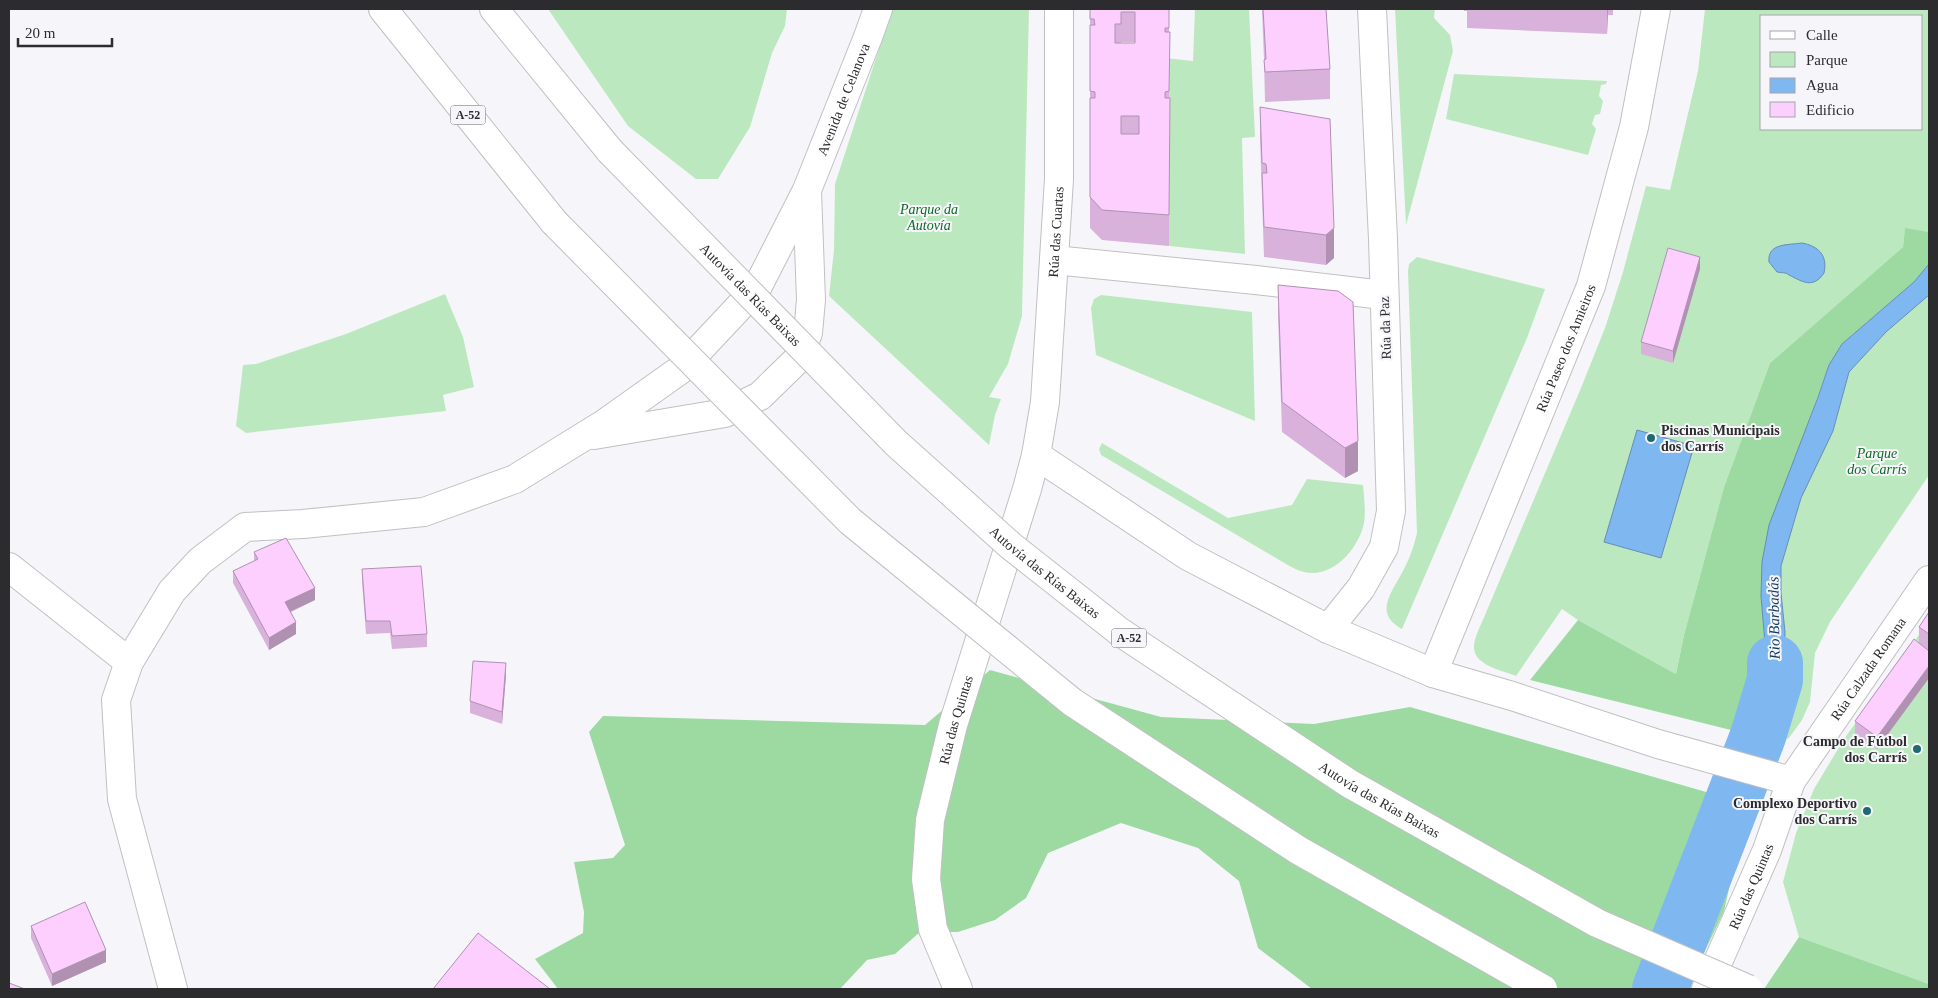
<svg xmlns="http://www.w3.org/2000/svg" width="1938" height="998" font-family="Georgia,serif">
	<rect width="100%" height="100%" fill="#f6f6fa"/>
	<g fill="#bce8c0" fill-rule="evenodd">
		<path d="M 548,9 L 787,9 L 785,26 L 772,53 L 750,127 L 718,179 L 696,179 L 628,126 Z"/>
		<path d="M 892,9 L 1029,9 L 1022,316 L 1008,364 L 989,397 L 1001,399 L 995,415 L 989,445 L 829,296 L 834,250 L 835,184 Z"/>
		<path d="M 1195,9 L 1249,9 L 1255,137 L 1242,138 L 1245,254 L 1170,246 L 1165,241 L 1165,58 L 1193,61 Z"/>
		<path d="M 1395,9 L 1435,9 L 1434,18 L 1450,35 L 1453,51 L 1406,225 Z"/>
		<path d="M 1705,9 L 1929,9 L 1929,232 L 1905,229 L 1903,247 L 1770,363 L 1724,487 L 1684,635 L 1676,674 L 1578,620 L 1562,609 L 1516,676 C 1504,671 1476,666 1474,649 C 1473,639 1481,625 1485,615 L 1581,388 L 1605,328 L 1623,272 L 1646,186 L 1670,190 L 1698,71 ZM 1762,16 L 1922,16 L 1922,129 L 1762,129 Z"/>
		<path d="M 1454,74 L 1607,81 L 1606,84 L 1601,85 L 1599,96 L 1603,101 L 1600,114 L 1595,115 L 1592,124 L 1596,129 L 1588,155 L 1446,119 Z"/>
		<path d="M 1417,257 L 1545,289 L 1527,338 L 1402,629 C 1372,613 1393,591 1404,569 C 1410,557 1414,546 1417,533 L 1408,271 L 1409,264 Z"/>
		<path d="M 445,294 L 463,337 L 474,387 L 443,395 L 446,411 L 246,433 L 236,426 L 243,365 L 256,364 L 346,334 Z"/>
		<path d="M 1101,295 L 1252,312 L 1255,421 L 1096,355 L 1091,308 L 1094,299 Z"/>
		<path d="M 1929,295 L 1929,475 L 1830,622 L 1815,653 L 1810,702 L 1802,720 L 1789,738 L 1776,743 L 1767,741 L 1784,676 L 1785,632 L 1781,593 L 1781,566 L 1801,498 L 1833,431 L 1849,372 L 1886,332 Z"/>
		<path d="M 1102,443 L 1228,518 L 1292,505 L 1307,479 L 1363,485 C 1364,497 1366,511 1364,523 C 1359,548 1333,579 1304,572 C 1298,571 1292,567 1286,564 L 1101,455 L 1099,449 Z"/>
		<path d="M 1929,621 L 1929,984 L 1799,937 L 1783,882 L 1796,833 L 1814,789 L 1844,739 Z"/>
	</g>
	<g fill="#9cdaa2">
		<path d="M 1905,228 L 1929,232 L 1929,264 L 1914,282 L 1842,344 L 1829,365 L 1808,423 L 1765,633 L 1767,667 L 1751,735 L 1530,680 L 1578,620 L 1676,674 L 1684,635 L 1724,487 L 1770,363 L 1903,247 Z"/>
		<path d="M 990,670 L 1161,717 L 1314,724 L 1410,707 L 1748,804 L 1724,911 L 1687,989 L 1312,989 L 1258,948 L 1239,881 L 1198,848 L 1121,823 L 1048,853 L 1026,898 L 995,920 L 958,932 L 920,932 L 895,954 L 867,960 L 840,989 L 558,989 L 535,959 L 583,933 L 584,912 L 574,862 L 613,858 L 625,845 L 589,732 L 603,716 L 925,725 Z"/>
		<path d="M 1799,937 L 1929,984 L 1929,989 L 1764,989 Z"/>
	</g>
	<g fill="#7fb7f0" stroke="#668db6">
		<path d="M 1802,243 C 1818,246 1828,255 1824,273 C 1813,289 1803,282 1789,275 C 1786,272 1781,273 1777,272 L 1769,262 C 1767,243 1788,245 1802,243 Z"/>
		<path d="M 1929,264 L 1929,295 L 1886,332 L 1849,372 L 1833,431 L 1801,498 L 1781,566 L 1781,593 L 1785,632 L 1784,676 L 1767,741 L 1751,735 L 1767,667 L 1761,596 L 1762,562 L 1769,525 L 1818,397 L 1829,365 L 1842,344 L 1914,282 Z"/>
		<path d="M 1637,430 L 1694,446 L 1661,558 L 1604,542 Z"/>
	</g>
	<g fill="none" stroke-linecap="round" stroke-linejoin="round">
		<path stroke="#7fb7f0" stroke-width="56" d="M 1660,989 L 1758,736 L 1775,680 L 1775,663"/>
		<defs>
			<g id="minor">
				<path d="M 1054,260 L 1256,280 L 1383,295"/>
				<path d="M 594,435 L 725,413 L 760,396 L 798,359 L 808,333 L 811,300 L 807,191"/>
				<path d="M 1036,455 L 1188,556 L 1328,629 L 1433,673 L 1512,696 L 1658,744 L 1791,781"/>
				<path d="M 9,567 L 129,662"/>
				<path d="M 1328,629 L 1361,588 L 1384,547 L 1391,511 L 1383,239 L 1372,9"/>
				<path id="s1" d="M 1433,673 L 1591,286 L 1634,127 L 1656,9"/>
				<path id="s2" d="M 173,989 L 122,799 L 116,700 L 129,662 L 172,591 L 200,561 L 245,527 L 303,524 L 424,512 L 515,479 L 604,424 L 680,370 L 757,288 L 807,190 L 868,37 L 878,9"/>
				<path id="s3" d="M 958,989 L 933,929 L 926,879 L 930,820 L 953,725 L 1027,489 L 1036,455 L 1045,402 L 1059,179 L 1059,9"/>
				<path id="s4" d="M 1706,989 L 1767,850 L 1791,781 L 1929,580"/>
			</g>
			<g id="highway">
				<path d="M 383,9 L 554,222"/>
				<path d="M 494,9 L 610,151"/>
			</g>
		</defs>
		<use href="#minor" stroke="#c0c0c3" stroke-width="30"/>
		<use href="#highway" stroke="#c0c0c3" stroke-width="30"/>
		<use href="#minor" stroke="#fff" stroke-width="28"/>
		<use href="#highway" stroke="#fff" stroke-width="28"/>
		<defs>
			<g id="highway-bridge">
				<path id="s5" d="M 610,151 L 896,443 L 1011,546 L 1120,632 L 1350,784 L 1597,923 L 1748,989"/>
				<path d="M 554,222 L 850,521 L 1072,702 L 1298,850 L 1543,989"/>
			</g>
		</defs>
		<use href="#highway-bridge" stroke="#c0c0c3" stroke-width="30" stroke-linecap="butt"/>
		<use href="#highway-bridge" stroke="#fff" stroke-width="28"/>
	</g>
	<g fill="#d9b2db" fill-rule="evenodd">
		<path d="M 1090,9 L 1169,9 L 1169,246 L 1102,240 L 1090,228 ZM 1121,42 L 1135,42 L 1135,43 L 1121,43 Z"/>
		<path d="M 1262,9 L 1326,9 L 1330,69 L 1330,99 L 1265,102 L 1264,60 Z"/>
		<path d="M 1464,9 L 1613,9 L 1613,15 L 1608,15 L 1607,34 L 1467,28 L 1467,11 L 1464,11 Z"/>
		<path d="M 1260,107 L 1330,119 L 1334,258 L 1326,265 L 1264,257 L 1260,137 Z"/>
		<path d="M 1700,269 L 1673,363 L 1641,354 L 1641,342 Z"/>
		<path d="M 1278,285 L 1358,471 L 1345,478 L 1282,432 L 1278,315 Z"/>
		<path d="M 254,552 L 315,600 L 291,612 L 296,634 L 269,650 L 233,583 L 233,571 L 254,561 Z"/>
		<path d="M 362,569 L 427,634 L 427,647 L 392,649 L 390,633 L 366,634 L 362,581 Z"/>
		<path d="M 1929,612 L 1929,678 L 1877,749 L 1855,733 L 1855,721 L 1919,643 L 1919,627 Z"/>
		<path d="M 506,675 L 502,724 L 470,713 L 470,701 Z"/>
		<path d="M 31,926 L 106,962 L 52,986 L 31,938 Z"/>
	</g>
	<g fill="#b091b2">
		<path d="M 1607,9 L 1608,9 L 1607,34 Z"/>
		<path d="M 1334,228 L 1334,258 L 1326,265 L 1326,235 Z"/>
		<path d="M 1700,257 L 1700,269 L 1673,363 L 1673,351 Z"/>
		<path d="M 1358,441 L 1358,471 L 1345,478 L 1345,448 Z"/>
		<path d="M 315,588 L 315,600 L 285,614 L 285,602 Z"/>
		<path d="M 296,622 L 296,634 L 269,650 L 269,638 Z"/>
		<path d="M 506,663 L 506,675 L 502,724 L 502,712 Z"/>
		<path d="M 1929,666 L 1929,678 L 1877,749 L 1877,737 Z"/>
		<path d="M 106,950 L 106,962 L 52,986 L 52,974 Z"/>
	</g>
	<g fill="#fccfff" stroke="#b091b2" fill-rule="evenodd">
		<path d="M 1090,9 L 1169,9 L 1169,28 L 1165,28 L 1165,32 L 1170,32 L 1169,91 L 1165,92 L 1165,98 L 1170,98 L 1169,215 L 1102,210 L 1090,197 L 1090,98 L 1095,98 L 1095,92 L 1090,91 L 1090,25 L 1095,25 L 1094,19 L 1090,19 ZM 1121,12 L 1135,12 L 1135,43 L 1115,43 L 1115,24 L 1121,24 ZM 1121,116 L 1139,116 L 1139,134 L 1121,134 Z"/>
		<path d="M 1263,9 L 1326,9 L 1330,69 L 1265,72 L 1264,60 L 1266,59 Z"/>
		<path d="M 1260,107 L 1330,119 L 1334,228 L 1326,235 L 1264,227 L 1262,173 L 1267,173 L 1266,164 L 1262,163 Z"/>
		<path d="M 1668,248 L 1700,257 L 1673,351 L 1641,342 Z"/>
		<path d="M 1278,285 L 1338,291 L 1353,302 L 1358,441 L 1345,448 L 1282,402 Z"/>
		<path d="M 286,538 L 315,588 L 285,602 L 296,622 L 269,638 L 233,571 L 258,559 L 254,552 Z"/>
		<path d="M 421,566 L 427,634 L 392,636 L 390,621 L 366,621 L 362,569 Z"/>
		<path d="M 1929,612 L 1929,634 L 1919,627 Z"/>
		<path d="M 1914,639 L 1929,651 L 1929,666 L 1877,737 L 1855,721 Z"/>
		<path d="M 473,661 L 506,663 L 502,712 L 470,701 Z"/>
		<path d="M 85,902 L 106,950 L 52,974 L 31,926 Z"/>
		<path d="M 478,933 L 550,989 L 433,989 Z"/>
		<path d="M 9,983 L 25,989 L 9,989 Z"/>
	</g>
	<g fill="#1f6a72" stroke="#f6f6fa" stroke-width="2">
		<circle cx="1651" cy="438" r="5"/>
		<circle cx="1917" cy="749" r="5"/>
		<circle cx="1867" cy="811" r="5"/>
	</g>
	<g text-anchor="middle" stroke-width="4" stroke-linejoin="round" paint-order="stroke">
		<g fill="#f6f6fa" stroke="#69696b" stroke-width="1">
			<rect x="450.5" y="105.5" width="35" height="19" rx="4"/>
			<rect x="1111.5" y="628.5" width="35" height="19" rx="4"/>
		</g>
		<g font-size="12" font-weight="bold" fill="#2c2c2e">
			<text x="468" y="119">A-52</text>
			<text x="1129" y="642">A-52</text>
		</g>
		<g font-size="14" fill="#2c2c2e" stroke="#f6f6fa">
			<text dy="5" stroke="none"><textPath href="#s2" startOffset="1311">Avenida de Celanova</textPath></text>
			<text dy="5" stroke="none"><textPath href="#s3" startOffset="779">Rúa das Cuartas</textPath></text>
			<text dy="5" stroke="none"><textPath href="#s5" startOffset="201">Autovía das Rías Baixas</textPath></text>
			<text transform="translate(1385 328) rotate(-92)" y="5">Rúa da Paz</text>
			<text dy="5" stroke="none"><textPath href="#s1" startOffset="351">Rúa Paseo dos Amieiros</textPath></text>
			<text dy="5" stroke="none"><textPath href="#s5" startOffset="606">Autovía das Rías Baixas</textPath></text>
			<text dy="5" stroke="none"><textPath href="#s4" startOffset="361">Rúa Calzada Romana</textPath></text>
			<text dy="5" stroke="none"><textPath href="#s3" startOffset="278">Rúa das Quintas</textPath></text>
			<text dy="5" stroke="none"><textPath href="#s5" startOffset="1011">Autovía das Rías Baixas</textPath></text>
			<text dy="5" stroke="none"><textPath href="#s4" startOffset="112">Rúa das Quintas</textPath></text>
		</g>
		<g font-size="14" font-style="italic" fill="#0d6a26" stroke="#f6f6fa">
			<text x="929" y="214">Parque da<tspan x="929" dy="16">Autovía</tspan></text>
			<text x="1877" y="458">Parque<tspan x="1877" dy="16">dos Carrís</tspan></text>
		</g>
		<g font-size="14" font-weight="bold" fill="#2c2c2e" stroke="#f6f6fa" text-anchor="end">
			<text x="1661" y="435" text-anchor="start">Piscinas Municipais<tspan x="1661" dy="16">dos Carrís</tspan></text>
			<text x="1907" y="746">Campo de Fútbol<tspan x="1907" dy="16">dos Carrís</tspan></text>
			<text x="1857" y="808">Complexo Deportivo<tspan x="1857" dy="16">dos Carrís</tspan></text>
		</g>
		<g font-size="15" font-style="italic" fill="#143c61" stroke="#f6f6fa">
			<text transform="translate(1774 618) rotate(-91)" y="5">Rio Barbadás</text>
		</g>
	</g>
	<rect width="1938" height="998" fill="none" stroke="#2c2c2e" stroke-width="20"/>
	<rect x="1760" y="15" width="162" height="115" fill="#f6f6fa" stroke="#a5a5a8"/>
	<rect x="1770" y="31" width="25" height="8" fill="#ffffff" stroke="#a5a5a8"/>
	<text x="1806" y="40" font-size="15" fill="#2c2c2e">Calle</text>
	<rect x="1770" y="52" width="25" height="15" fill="#bce8c0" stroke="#a5a5a8"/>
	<text x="1806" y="65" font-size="15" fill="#2c2c2e">Parque</text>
	<rect x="1770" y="78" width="25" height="15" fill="#7fb7f0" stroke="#a5a5a8"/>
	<text x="1806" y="90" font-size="15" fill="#2c2c2e">Agua</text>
	<rect x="1770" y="102" width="25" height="15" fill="#fccfff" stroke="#a5a5a8"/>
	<text x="1806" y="115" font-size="15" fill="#2c2c2e">Edificio</text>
	<path d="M18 38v8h94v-8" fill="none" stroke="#2c2c2e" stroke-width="2.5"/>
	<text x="25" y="38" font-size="15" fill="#2c2c2e" stroke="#f6f6fa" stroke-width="4" paint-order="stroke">20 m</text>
</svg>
